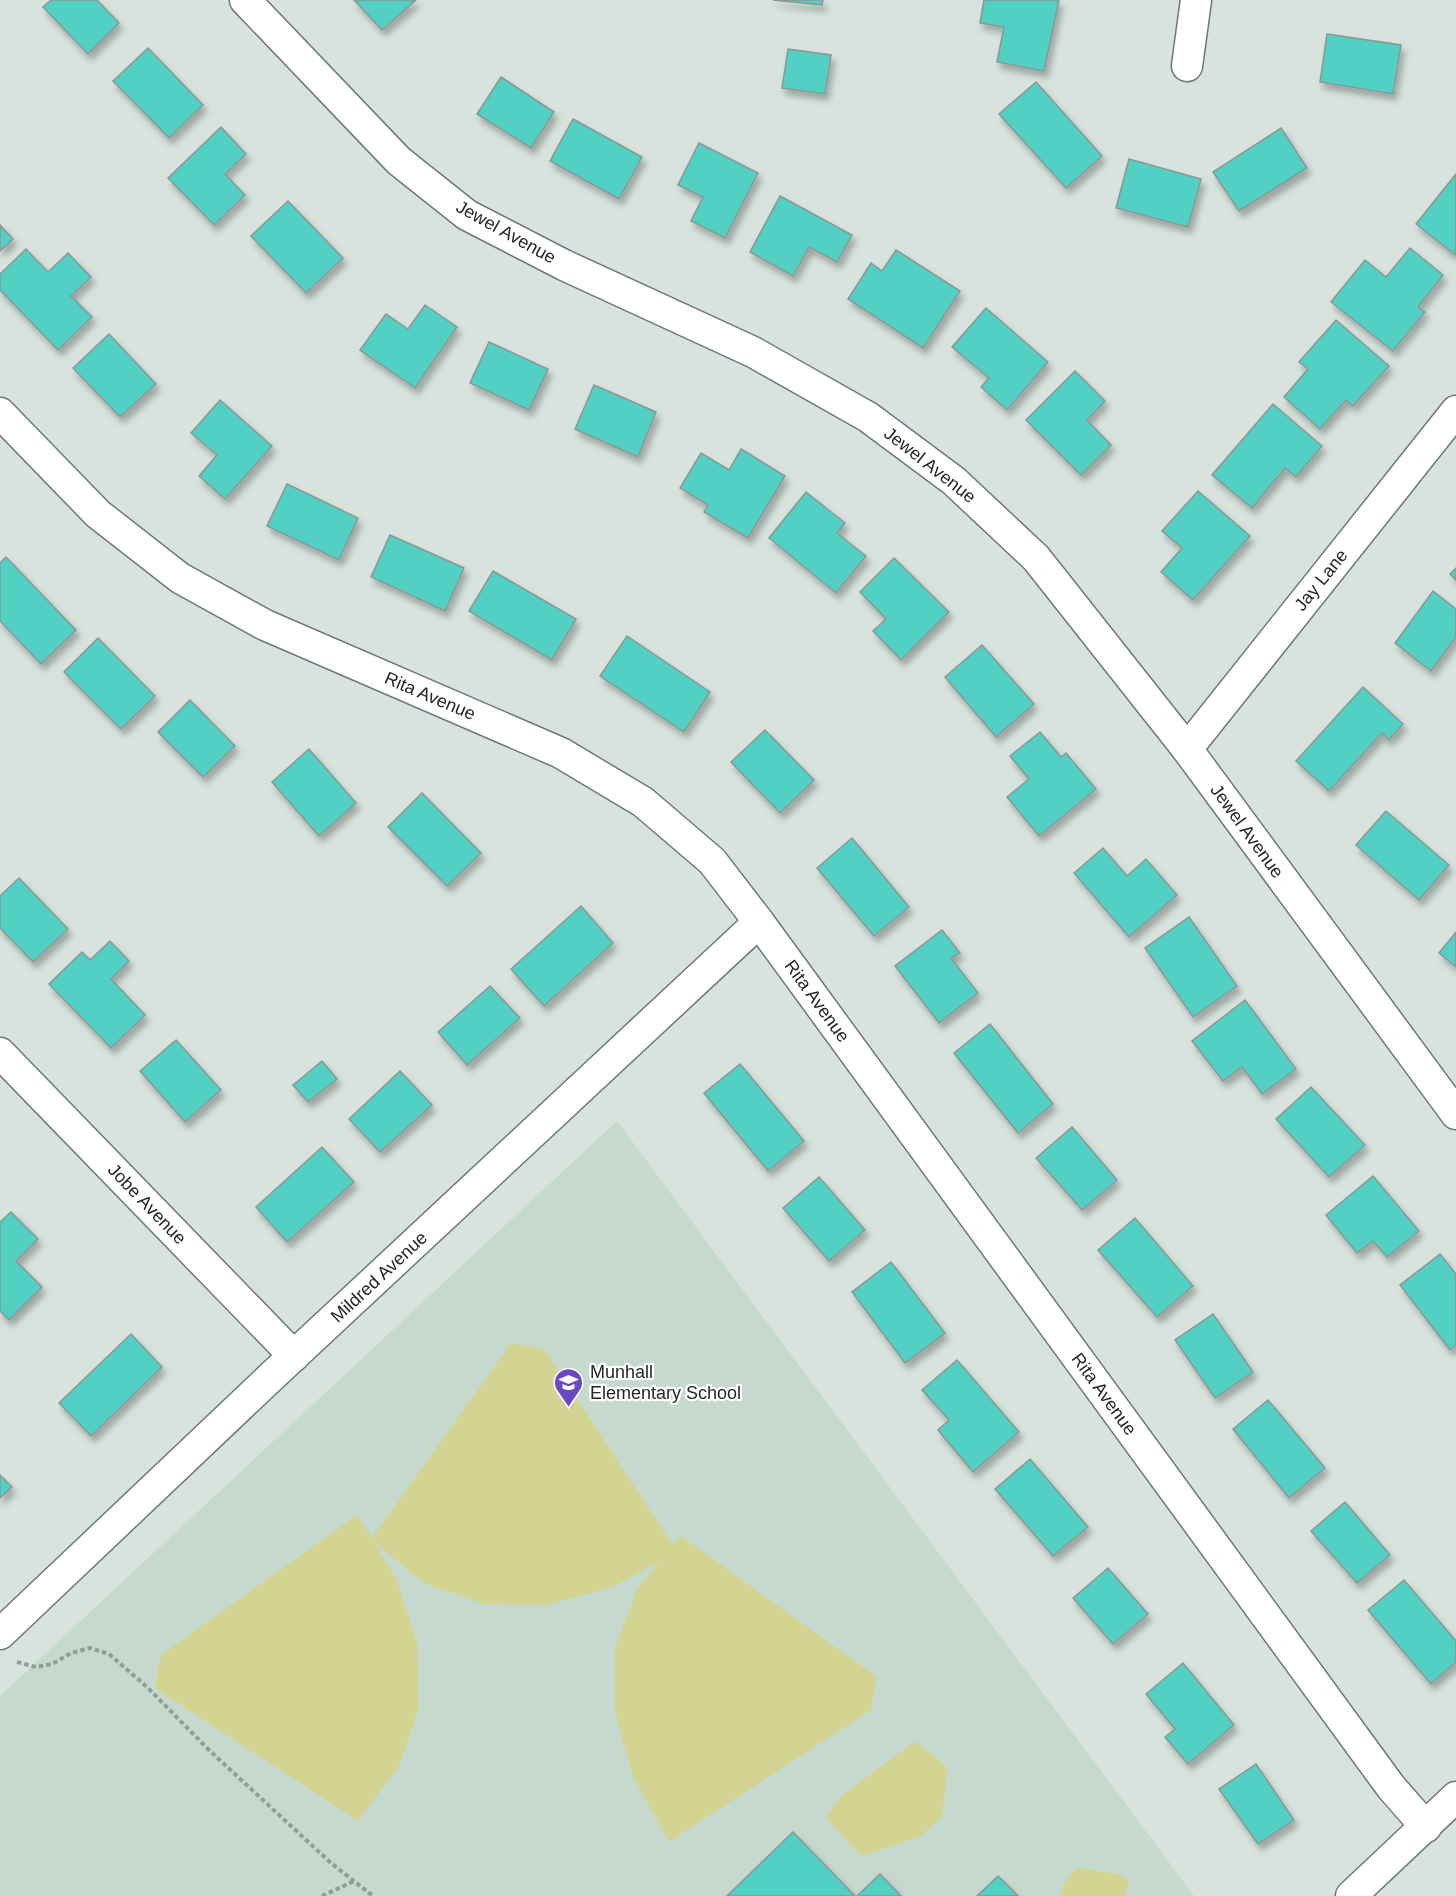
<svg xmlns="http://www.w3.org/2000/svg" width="1456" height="1896" font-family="Arial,sans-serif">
	<defs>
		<filter id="shadow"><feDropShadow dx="3.5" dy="6" stdDeviation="3" flood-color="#0004"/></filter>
	</defs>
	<rect width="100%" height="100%" fill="#d7e3dc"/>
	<path fill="#c6d9cf" d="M 617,1121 L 1194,1896 L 0,1896 L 0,1696 Z"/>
	<g fill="#d3d491">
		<path d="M 511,1343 L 544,1349 L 673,1545 L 681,1536 L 877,1677 L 871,1710 L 669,1842 L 633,1777 L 615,1712 L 615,1648 L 637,1589 L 659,1562 L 612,1587 L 547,1605 L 484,1604 L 424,1583 L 374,1542 L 396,1578 L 417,1643 L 419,1707 L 399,1766 L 358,1821 L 155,1688 L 161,1655 L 357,1515 L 372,1538 Z"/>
		<path d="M 915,1741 L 948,1768 L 942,1817 L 919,1837 L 862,1856 L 826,1818 L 840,1797 Z"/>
		<path d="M 1078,1868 L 1123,1875 L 1129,1883 L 1125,1896 L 1059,1896 L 1067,1878 Z"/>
	</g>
	<g fill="#52d0c4" stroke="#8a9795" stroke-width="1.5" filter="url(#shadow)">
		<path d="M 51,0 L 97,0 L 119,23 L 88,54 L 43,7 Z"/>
		<path d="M 354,0 L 416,0 L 382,30 Z"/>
		<path d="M 773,0 L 823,0 L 822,5 Z"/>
		<path d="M 984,0 L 1059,0 L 1044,71 L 997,62 L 1004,27 L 980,23 Z"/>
		<path d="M 1327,34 L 1401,45 L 1393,94 L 1320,82 Z"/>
		<path d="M 148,48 L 203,105 L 169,138 L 113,81 Z"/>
		<path d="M 788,49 L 831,55 L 825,94 L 782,88 Z"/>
		<path d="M 501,77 L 554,112 L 531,148 L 477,114 Z"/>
		<path d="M 1036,82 L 1102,156 L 1066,188 L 999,114 Z"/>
		<path d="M 573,119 L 642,157 L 619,199 L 550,161 Z"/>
		<path d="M 221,127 L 246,154 L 225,174 L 245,195 L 214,225 L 168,178 Z"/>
		<path d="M 1281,128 L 1307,168 L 1239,211 L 1213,172 Z"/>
		<path d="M 699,143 L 758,173 L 725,238 L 691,221 L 703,197 L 678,185 Z"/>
		<path d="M 1129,159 L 1201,179 L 1188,227 L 1116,208 Z"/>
		<path d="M 1456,174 L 1456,254 L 1455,255 L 1416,224 Z"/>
		<path d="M 780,196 L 852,235 L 837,262 L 809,247 L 793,276 L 750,252 Z"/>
		<path d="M 288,201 L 343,258 L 306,293 L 251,236 Z"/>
		<path d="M 0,225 L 13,239 L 0,251 Z"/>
		<path d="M 1410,248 L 1443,275 L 1418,307 L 1425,312 L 1393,351 L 1331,302 L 1365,260 L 1386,277 Z"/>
		<path d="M 26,249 L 48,272 L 68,253 L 91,277 L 71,296 L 92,317 L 58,350 L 0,290 L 0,274 Z"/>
		<path d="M 896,250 L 960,291 L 923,348 L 848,299 L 871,263 L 882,271 Z"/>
		<path d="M 425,305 L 457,327 L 415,388 L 360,350 L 386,314 L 408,329 Z"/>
		<path d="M 986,308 L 1048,362 L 1007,410 L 981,387 L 989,378 L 952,347 Z"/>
		<path d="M 1336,320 L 1389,366 L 1353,406 L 1346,400 L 1320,429 L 1284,397 L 1308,369 L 1299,362 Z"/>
		<path d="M 109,334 L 156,384 L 120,417 L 73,368 Z"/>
		<path d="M 489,342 L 548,369 L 529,410 L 470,383 Z"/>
		<path d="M 1075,371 L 1105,401 L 1087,420 L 1111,445 L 1081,475 L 1026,420 Z"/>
		<path d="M 594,385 L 656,412 L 638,457 L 575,429 Z"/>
		<path d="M 220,400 L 272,446 L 225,499 L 199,476 L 217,455 L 191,433 Z"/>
		<path d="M 1273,404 L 1322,446 L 1296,477 L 1285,468 L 1252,508 L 1212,475 Z"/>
		<path d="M 741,449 L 785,476 L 748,538 L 704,512 L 708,505 L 680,488 L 701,453 L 729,470 Z"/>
		<path d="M 287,484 L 358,518 L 339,560 L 267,526 Z"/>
		<path d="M 1198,491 L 1250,536 L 1193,600 L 1161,572 L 1182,548 L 1162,531 Z"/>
		<path d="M 806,492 L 845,523 L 837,533 L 866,556 L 836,593 L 769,538 Z"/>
		<path d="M 390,535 L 464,568 L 445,611 L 371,577 Z"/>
		<path d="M 6,557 L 76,630 L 41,664 L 0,621 L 0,563 Z"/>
		<path d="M 894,558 L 949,612 L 901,660 L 873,631 L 886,619 L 860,592 Z"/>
		<path d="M 1456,568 L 1456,580 L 1450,574 Z"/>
		<path d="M 493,571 L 576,619 L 552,660 L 469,611 Z"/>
		<path d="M 1433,591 L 1456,609 L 1456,637 L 1431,671 L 1395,643 Z"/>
		<path d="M 627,636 L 710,692 L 684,732 L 600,676 Z"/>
		<path d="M 98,638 L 155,696 L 121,729 L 64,672 Z"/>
		<path d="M 982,645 L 1034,704 L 996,737 L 945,677 Z"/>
		<path d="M 1363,687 L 1403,724 L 1389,740 L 1382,733 L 1329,791 L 1296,761 Z"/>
		<path d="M 190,700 L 235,746 L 203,777 L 158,732 Z"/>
		<path d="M 765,730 L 814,780 L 780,813 L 731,762 Z"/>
		<path d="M 1040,732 L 1061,757 L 1066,753 L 1096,789 L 1039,836 L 1007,797 L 1029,779 L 1010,756 Z"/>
		<path d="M 309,749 L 356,803 L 319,836 L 272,782 Z"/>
		<path d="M 422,793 L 481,853 L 447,886 L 388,827 Z"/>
		<path d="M 1386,811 L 1449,865 L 1419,900 L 1356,845 Z"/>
		<path d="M 852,838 L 909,907 L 874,936 L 817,868 Z"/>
		<path d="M 1103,848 L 1127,876 L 1146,859 L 1177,895 L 1129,937 L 1074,873 Z"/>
		<path d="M 19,878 L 68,929 L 33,962 L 0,928 L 0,896 Z"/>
		<path d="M 581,906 L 613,943 L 544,1006 L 511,969 Z"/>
		<path d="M 1189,917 L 1237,986 L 1193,1017 L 1145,948 Z"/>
		<path d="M 942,930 L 960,953 L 951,958 L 978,993 L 939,1023 L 895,966 Z"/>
		<path d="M 1456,932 L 1456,967 L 1439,953 Z"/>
		<path d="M 110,941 L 129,961 L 111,979 L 145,1015 L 111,1048 L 49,984 L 82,952 L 90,960 Z"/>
		<path d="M 490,986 L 520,1018 L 467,1065 L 438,1032 Z"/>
		<path d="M 1245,1000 L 1296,1069 L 1262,1094 L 1242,1067 L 1223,1081 L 1192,1041 Z"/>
		<path d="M 990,1024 L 1053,1104 L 1018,1133 L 954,1053 Z"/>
		<path d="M 176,1040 L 221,1090 L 185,1122 L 140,1071 Z"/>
		<path d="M 322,1061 L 337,1079 L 308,1102 L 293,1085 Z"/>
		<path d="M 740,1064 L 804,1141 L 768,1171 L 704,1093 Z"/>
		<path d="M 400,1071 L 432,1105 L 380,1152 L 349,1119 Z"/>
		<path d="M 1311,1087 L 1365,1145 L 1329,1177 L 1276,1119 Z"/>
		<path d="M 1072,1127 L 1117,1180 L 1082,1210 L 1036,1158 Z"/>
		<path d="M 322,1147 L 354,1182 L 287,1242 L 256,1207 Z"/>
		<path d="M 1373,1176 L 1419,1231 L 1387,1257 L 1373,1241 L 1357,1253 L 1326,1215 Z"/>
		<path d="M 819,1177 L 865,1230 L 829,1261 L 783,1208 Z"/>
		<path d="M 11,1212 L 38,1239 L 16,1261 L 42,1287 L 9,1320 L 0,1311 L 0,1222 Z"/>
		<path d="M 1135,1218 L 1193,1286 L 1157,1317 L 1098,1250 Z"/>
		<path d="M 1440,1254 L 1456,1274 L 1456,1345 L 1450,1350 L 1400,1285 Z"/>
		<path d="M 891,1262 L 945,1333 L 905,1363 L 852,1292 Z"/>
		<path d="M 1213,1314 L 1253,1372 L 1215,1398 L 1175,1340 Z"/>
		<path d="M 131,1334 L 162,1367 L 91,1436 L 59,1403 Z"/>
		<path d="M 957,1360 L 1019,1432 L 973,1472 L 938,1430 L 949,1420 L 922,1390 Z"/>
		<path d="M 1268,1400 L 1325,1468 L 1289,1498 L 1233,1429 Z"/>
		<path d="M 1030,1459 L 1088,1527 L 1053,1556 L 995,1489 Z"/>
		<path d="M 0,1475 L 12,1487 L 0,1498 Z"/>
		<path d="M 1345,1502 L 1390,1555 L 1357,1583 L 1311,1531 Z"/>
		<path d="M 1108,1568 L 1148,1614 L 1113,1644 L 1073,1598 Z"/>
		<path d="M 1404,1580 L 1456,1641 L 1456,1662 L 1431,1684 L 1368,1610 Z"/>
		<path d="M 1183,1663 L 1234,1725 L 1188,1764 L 1165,1737 L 1175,1729 L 1146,1694 Z"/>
		<path d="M 1256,1764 L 1294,1820 L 1258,1844 L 1219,1789 Z"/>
		<path d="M 793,1832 L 855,1896 L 727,1896 Z"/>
		<path d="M 880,1874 L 901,1896 L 857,1896 Z"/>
		<path d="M 998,1876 L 1018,1896 L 977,1896 Z"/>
	</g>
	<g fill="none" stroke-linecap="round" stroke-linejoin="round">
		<defs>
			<g id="minor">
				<path d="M 245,0 L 399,161 L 467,215 L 564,265 L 753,352 L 868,417 L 954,481 L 1036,558 L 1187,749 L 1456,1114"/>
				<path d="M 1187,66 L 1196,0"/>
				<path d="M 0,413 L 98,514 L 180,578 L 265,625 L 561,753 L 643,802 L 712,861 L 759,922 L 1391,1787 L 1426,1827"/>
				<path d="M 1187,749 L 1456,411"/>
				<path d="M 0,1053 L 294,1356"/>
				<path d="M 0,1634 L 272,1376 L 759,922"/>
				<path d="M 1351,1896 L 1456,1797"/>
			</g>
		</defs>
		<use href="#minor" stroke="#6e7973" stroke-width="33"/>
		<g stroke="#939c96" stroke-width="4" stroke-dasharray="4.5 3" stroke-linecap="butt">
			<path d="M 17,1662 L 36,1667 L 52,1664 L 71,1653 L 90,1648 L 109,1654 L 147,1687 L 210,1751 L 331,1863 L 373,1896"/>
			<path d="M 322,1896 L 354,1881"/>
		</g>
		<use href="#minor" stroke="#fff" stroke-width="30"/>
	</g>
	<defs>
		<symbol id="school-pin" viewBox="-11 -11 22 30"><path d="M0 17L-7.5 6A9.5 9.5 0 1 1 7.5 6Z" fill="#6948c1" stroke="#fff"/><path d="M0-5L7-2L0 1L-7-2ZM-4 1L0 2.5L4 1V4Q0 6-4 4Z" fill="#fff"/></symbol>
	</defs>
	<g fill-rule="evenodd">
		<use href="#school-pin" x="552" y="1366" width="33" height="45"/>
	</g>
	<g text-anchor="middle" stroke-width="4.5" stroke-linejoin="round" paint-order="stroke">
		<g font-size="18" fill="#232724" stroke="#fff">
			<text transform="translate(506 232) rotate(29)" y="6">Jewel Avenue</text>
			<text transform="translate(930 465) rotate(38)" y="6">Jewel Avenue</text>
			<text transform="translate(1321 580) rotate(-51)" y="6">Jay Lane</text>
			<text transform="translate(430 696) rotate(23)" y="6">Rita Avenue</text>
			<text transform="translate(1247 831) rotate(54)" y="6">Jewel Avenue</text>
			<text transform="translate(817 1001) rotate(54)" y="6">Rita Avenue</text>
			<text transform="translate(147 1204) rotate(46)" y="6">Jobe Avenue</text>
			<text transform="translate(379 1277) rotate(-43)" y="6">Mildred Avenue</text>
			<text transform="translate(1104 1394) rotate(54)" y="6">Rita Avenue</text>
		</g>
		<g font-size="18" fill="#232724" stroke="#fff" text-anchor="start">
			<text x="590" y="1378">Munhall<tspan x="590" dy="21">Elementary School</tspan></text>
		</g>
	</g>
</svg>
